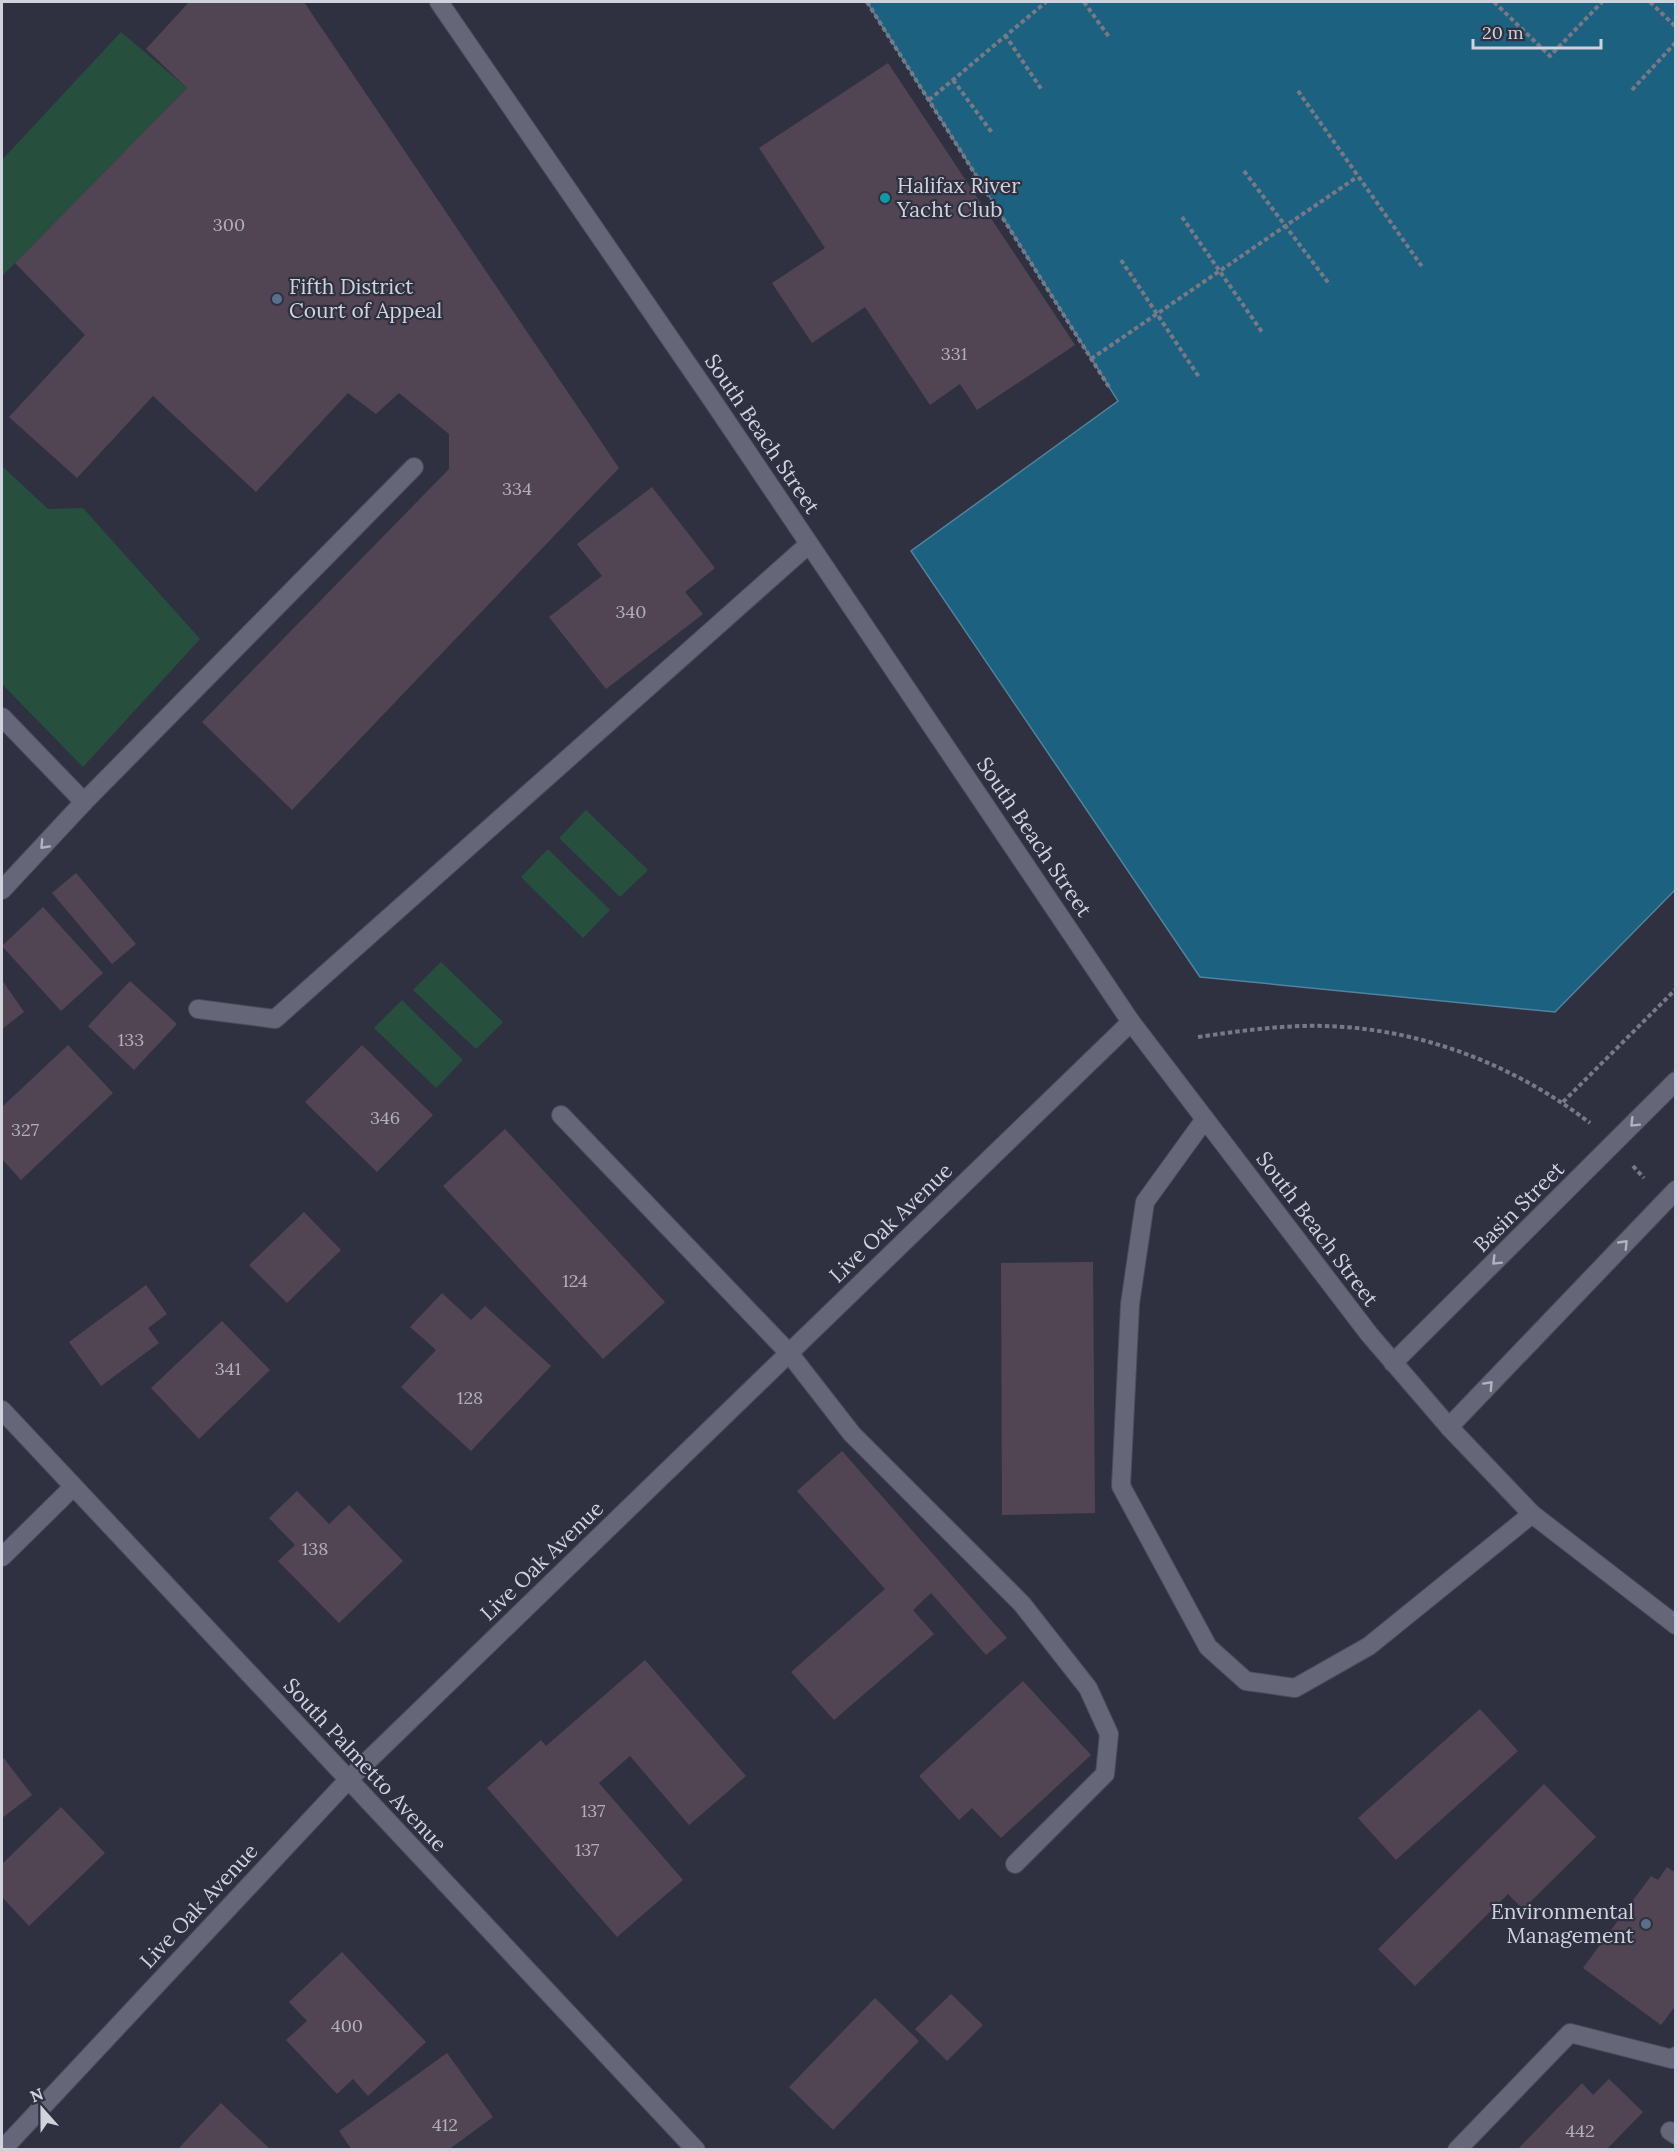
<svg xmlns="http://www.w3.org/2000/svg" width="1677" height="2151" font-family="Lora,serif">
	<rect width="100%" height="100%" fill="#2f3141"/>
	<g fill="#274f3e">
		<path d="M 121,32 L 187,88 L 2,276 L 2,160 Z"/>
		<path d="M 2,466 L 48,509 L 83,508 L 200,639 L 83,767 L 2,684 Z"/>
		<path d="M 586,810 L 648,870 L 620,897 L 559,838 Z"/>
		<path d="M 548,849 L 610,910 L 583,938 L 521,877 Z"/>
		<path d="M 441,962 L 503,1022 L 476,1049 L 413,990 Z"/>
		<path d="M 402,1000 L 463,1060 L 436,1088 L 374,1028 Z"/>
	</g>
	<path fill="#1c6180" stroke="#52839c" stroke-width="1.5" d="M 867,2 L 1675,2 L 1675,890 L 1555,1012 L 1200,977 L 911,551 L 1118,401 Z"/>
	<g fill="#514553">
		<path d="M 189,2 L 304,2 L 619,468 L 292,810 L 202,722 L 449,469 L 449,434 L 399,393 L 376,414 L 348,393 L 256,492 L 153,396 L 77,478 L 9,417 L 85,335 L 15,263 L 187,88 L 146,49 Z"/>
		<path d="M 888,63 L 1075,345 L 977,410 L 960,384 L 930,405 L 865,307 L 812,343 L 772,283 L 825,248 L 759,148 Z"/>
		<path d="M 652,487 L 715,568 L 685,592 L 703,614 L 606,689 L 549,617 L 602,576 L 577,544 Z"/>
		<path d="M 76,873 L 136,944 L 112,964 L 52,893 Z"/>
		<path d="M 43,907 L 103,973 L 61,1011 L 2,946 Z"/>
		<path d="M 2,980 L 24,1012 L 2,1029 Z"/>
		<path d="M 130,981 L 177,1024 L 134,1070 L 88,1026 Z"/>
		<path d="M 68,1045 L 113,1093 L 21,1180 L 2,1159 L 2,1107 Z"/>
		<path d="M 362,1045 L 433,1115 L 377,1172 L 305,1102 Z"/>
		<path d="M 505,1129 L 665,1302 L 603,1359 L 443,1186 Z"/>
		<path d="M 304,1212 L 341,1250 L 287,1303 L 249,1265 Z"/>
		<path d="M 1093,1262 L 1095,1513 L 1002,1515 L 1001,1263 Z"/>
		<path d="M 146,1285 L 167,1314 L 148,1328 L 159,1343 L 101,1386 L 69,1342 Z"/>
		<path d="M 442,1293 L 471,1320 L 485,1306 L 551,1366 L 471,1451 L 401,1387 L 436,1350 L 410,1327 Z"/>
		<path d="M 222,1321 L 270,1370 L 199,1439 L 151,1388 Z"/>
		<path d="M 842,1451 L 1007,1638 L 986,1655 L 931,1593 L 913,1610 L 934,1634 L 834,1720 L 791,1672 L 885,1589 L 797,1491 Z"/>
		<path d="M 297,1491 L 329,1524 L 349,1505 L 403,1561 L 339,1623 L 278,1561 L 295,1545 L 269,1518 Z"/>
		<path d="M 645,1660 L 746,1776 L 689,1825 L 630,1756 L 599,1783 L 683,1880 L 617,1937 L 487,1788 L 541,1740 L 546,1746 Z"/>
		<path d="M 1023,1681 L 1091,1755 L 1001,1838 L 972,1808 L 959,1820 L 919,1776 Z"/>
		<path d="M 1480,1709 L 1518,1751 L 1396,1860 L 1358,1818 Z"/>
		<path d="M 2,1756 L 32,1795 L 2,1818 Z"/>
		<path d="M 1544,1784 L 1596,1837 L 1523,1909 L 1508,1894 L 1415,1986 L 1378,1949 Z"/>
		<path d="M 61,1807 L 105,1853 L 29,1926 L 2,1897 L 2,1864 Z"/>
		<path d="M 1667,1867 L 1676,1873 L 1676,2005 L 1661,2025 L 1583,1968 L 1651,1876 L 1658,1880 Z"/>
		<path d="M 342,1952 L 426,2042 L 368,2096 L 353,2079 L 337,2094 L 286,2040 L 307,2021 L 289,2002 Z"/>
		<path d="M 951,1994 L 983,2025 L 947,2061 L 915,2029 Z"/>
		<path d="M 875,1998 L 919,2041 L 833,2130 L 789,2087 Z"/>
		<path d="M 447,2053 L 493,2117 L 448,2150 L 352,2150 L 339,2131 Z"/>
		<path d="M 1609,2079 L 1643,2112 L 1606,2150 L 1517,2150 L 1582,2083 L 1593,2095 Z"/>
		<path d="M 221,2103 L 271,2150 L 177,2150 Z"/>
	</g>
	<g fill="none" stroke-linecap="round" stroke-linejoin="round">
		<defs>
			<g id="service">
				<path d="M 84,802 L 414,467"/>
				<path d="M 198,1009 L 275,1019 L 809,544"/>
				<path d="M 561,1115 L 789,1353 L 852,1434 L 1022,1604 L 1088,1688 L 1109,1734 L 1105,1774 L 1015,1864"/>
				<path d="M 1205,1119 L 1145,1202 L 1130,1304 L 1121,1486 L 1208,1647 L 1246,1681 L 1295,1688 L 1369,1646 L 1532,1514"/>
				<path d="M 2,1557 L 73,1487"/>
				<path d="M 1670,2131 L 1676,2135"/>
				<path d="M 1457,2150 L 1570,2033 L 1672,2059 L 1676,2056"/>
			</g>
			<g id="minor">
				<path d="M 2,717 L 84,802 L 2,890"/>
				<path d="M 1393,1363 L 1676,1081"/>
				<path d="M 1449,1427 L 1676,1190"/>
				<path d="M 2,2150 L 348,1780 L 1131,1022"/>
			</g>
			<g id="tertiary">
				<path d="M 439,2 L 715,404 L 1131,1022 L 1369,1334 L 1449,1427 L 1532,1514 L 1676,1625"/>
				<path d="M 2,1410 L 696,2150"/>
			</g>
		</defs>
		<use href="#service" stroke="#4c4d5a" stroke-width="20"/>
		<use href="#minor" stroke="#4c4d5a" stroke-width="20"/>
		<use href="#tertiary" stroke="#4c4d5a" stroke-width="20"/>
		<g stroke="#777987" stroke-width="4" stroke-dasharray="4.5 3" stroke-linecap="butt">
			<path d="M 867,2 L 1109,387"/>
			<path d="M 1084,2 L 1109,37"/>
			<path d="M 1494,2 L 1550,56 L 1602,2"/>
			<path d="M 1650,2 L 1676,27"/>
			<path d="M 1005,35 L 1042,90"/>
			<path d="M 953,80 L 993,134"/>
			<path d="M 1632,90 L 1676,42"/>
			<path d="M 1298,91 L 1423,268"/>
			<path d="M 929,100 L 1046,2"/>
			<path d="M 1244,171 L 1330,285"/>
			<path d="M 1182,217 L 1262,332"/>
			<path d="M 1121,260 L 1199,377"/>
			<path d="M 1091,359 L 1357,177"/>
			<path d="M 1198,1037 C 1233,1032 1267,1027 1302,1026 C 1406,1023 1508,1060 1590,1123"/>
			<path d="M 1563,1102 L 1676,989"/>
			<path d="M 1633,1166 L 1644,1178"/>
		</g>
		<use href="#service" stroke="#656779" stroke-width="18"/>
		<use href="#minor" stroke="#656779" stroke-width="18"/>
		<use href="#tertiary" stroke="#656779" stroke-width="18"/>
	</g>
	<defs><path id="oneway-chevron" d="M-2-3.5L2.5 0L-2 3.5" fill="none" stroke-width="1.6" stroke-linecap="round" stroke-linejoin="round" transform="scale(1.5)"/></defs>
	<g stroke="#b0b2be">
		<use href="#oneway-chevron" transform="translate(44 845) rotate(133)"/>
		<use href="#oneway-chevron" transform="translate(1634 1123) rotate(135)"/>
		<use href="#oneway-chevron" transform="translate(1624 1244) rotate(-46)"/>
		<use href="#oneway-chevron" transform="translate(1496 1261) rotate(135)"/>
		<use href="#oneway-chevron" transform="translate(1489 1385) rotate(-47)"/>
	</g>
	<circle fill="#0f9aa8" stroke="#2f3141" stroke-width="2" cx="885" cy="198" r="6"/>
	<g fill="#5c6f8a" stroke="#2f3141" stroke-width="2">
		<circle cx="277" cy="299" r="6"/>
		<circle cx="1646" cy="1924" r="6"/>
	</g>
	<g text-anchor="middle" stroke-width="4.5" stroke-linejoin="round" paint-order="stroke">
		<g font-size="18" fill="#b0afba">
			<text x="229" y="231">300</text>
			<text x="954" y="360">331</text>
			<text x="517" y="495">334</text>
			<text x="631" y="618">340</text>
			<text x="131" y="1046">133</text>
			<text x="385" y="1124">346</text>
			<text x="25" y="1136">327</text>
			<text x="575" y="1287">124</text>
			<text x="228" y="1375">341</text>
			<text x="470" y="1404">128</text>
			<text x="315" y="1555">138</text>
			<text x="593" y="1817">137</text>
			<text x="587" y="1856">137</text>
			<text x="347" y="2032">400</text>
			<text x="445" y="2131">412</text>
			<text x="1580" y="2137">442</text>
		</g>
		<g font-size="21" fill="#d0d2dc" stroke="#2f3141" text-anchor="start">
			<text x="897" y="193">Halifax River<tspan x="897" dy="24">Yacht Club</tspan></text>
			<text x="289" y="294">Fifth District<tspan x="289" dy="24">Court of Appeal</tspan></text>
			<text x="1634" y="1919" text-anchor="end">Environmental<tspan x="1634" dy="24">Management</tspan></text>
		</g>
		<g font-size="21" fill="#d0d2dc" stroke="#2f3141">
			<text transform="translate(762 434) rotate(56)" y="7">South Beach Street</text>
			<text transform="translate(1034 837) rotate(56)" y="7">South Beach Street</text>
			<text transform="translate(1519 1207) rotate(-45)" y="7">Basin Street</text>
			<text transform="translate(891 1223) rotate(-44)" y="7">Live Oak Avenue</text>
			<text transform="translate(1317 1229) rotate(53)" y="7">South Beach Street</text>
			<text transform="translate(542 1561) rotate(-44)" y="7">Live Oak Avenue</text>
			<text transform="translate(365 1765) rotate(47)" y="7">South Palmetto Avenue</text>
			<text transform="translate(199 1906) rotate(-47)" y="7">Live Oak Avenue</text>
		</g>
	</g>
	<rect width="1677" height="2151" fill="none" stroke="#d0d2dc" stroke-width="6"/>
	<g transform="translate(42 2109) rotate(339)" stroke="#2f3141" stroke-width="4.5" paint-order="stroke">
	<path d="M0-4.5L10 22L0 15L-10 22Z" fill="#d0d2dc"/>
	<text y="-9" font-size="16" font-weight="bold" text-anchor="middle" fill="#d0d2dc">N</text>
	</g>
	<path d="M1473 39v9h128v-9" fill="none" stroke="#d0d2dc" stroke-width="3"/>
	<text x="1482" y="39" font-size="18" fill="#d0d2dc" stroke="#2f3141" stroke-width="4.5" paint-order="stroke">20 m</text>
</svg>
